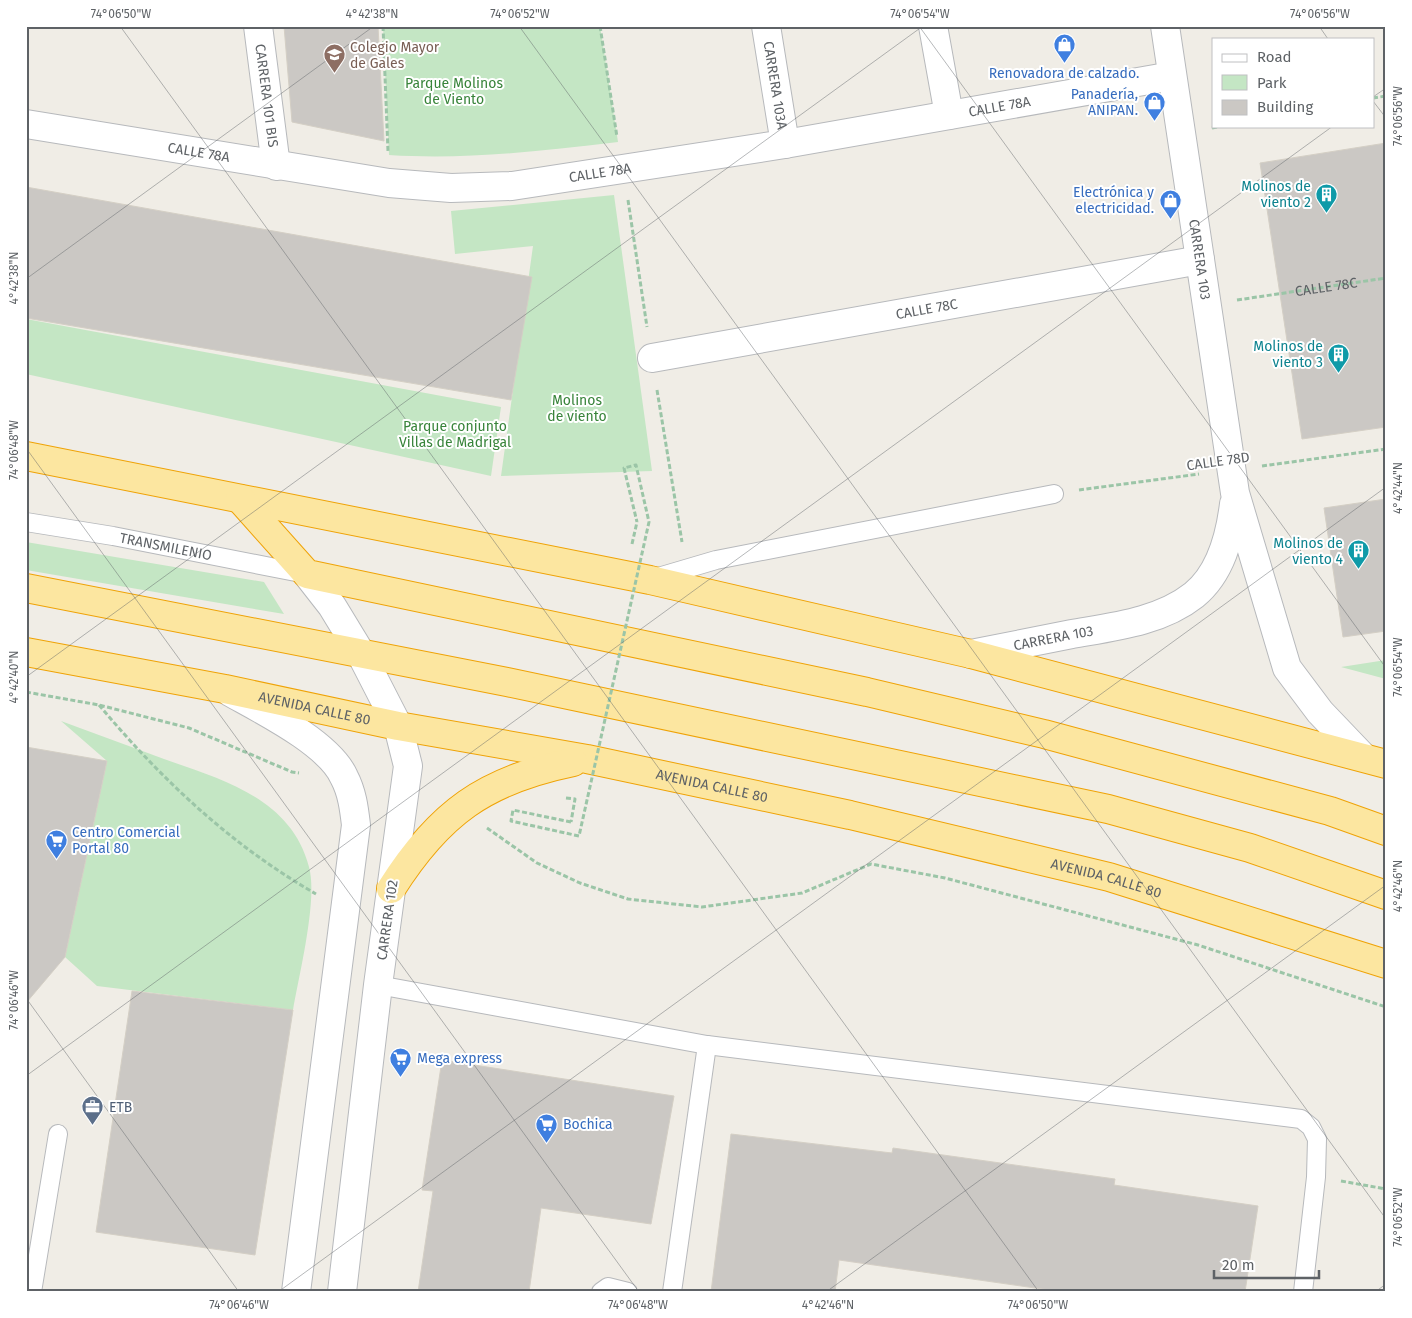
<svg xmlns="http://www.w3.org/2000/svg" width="1412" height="1318" font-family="'Fira Sans',sans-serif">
	<rect width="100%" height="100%" fill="#f0ede6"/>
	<g fill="#c4e6c4">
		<path d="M 383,26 L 600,26 L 618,142 C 542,151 466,160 389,155 Z"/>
		<path d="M 614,195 L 652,471 L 501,476 L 533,246 L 455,254 L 451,211 Z"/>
		<path d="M 26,319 L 501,407 L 491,476 L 26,374 Z"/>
		<path d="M 26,542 L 264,582 L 284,614 L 26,570 Z"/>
		<path d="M 1386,660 L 1386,679 L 1341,667 Z"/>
		<path d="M 61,721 C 95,734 130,746 164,759 C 223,780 291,798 309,867 C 318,899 299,975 293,1010 L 97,986 L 65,957 L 107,761 Z"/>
	</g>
	<g fill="#cbc8c4" stroke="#d4cfc5">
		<path d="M 284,26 L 378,26 L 384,141 L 292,122 Z"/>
		<path d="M 1386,143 L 1386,427 L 1302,439 L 1260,163 Z"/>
		<path d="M 26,187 L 532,277 L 511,400 L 26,318 Z"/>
		<path d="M 1386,499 L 1386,631 L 1343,637 L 1324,508 Z"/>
		<path d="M 26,747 L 107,761 L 65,957 L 26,1003 Z"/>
		<path d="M 132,991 L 293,1010 L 255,1255 L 96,1232 Z"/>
		<path d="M 442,1060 L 674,1096 L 651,1224 L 541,1208 L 529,1292 L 418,1292 L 433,1191 L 422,1190 Z"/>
		<path d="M 731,1134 L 892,1153 L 893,1148 L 1115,1179 L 1114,1185 L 1258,1206 L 1245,1292 L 1063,1292 L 839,1260 L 835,1292 L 711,1292 Z"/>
	</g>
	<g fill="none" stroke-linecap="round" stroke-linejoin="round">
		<defs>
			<g id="service">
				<path id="s2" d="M 26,522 L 113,536 L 306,574"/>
				<path d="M 655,578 L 716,560 L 1054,494"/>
				<path d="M 378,985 L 707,1045 L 1301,1119 L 1311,1127 L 1317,1139 L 1316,1177 L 1303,1292"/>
				<path d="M 32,1292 L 58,1134"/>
				<path d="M 601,1292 L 608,1287 L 628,1292"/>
				<path d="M 672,1292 L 707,1045"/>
			</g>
			<g id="minor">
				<path id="s3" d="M 258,26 L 276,166"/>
				<path id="s4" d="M 766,26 L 785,144"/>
				<path d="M 933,26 L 949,115"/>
				<path id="s5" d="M 652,358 L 1200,260"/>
			</g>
			<g id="tertiary">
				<path id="s6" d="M 1165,26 L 1235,493 L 1287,668 L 1320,712 L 1363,757"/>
				<path id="s7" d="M 26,124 L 389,183 L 451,188 L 512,186 L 785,144 L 1172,76"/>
				<path d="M 307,574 L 332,606 L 360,652 L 398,726 L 408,766 L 378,985 L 342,1292"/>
				<path id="s8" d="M 971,654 C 1005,647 1038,641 1072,634 C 1112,627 1160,622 1194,595 C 1221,573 1230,537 1234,504"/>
				<path d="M 230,692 C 262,710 329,743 344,777 C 352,792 354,808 356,825 L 296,1292"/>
			</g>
			<g id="trunk">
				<path d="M 26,456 L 650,580 L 971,654 L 1386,764"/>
				<path d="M 240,499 L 307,574 L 867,692 L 1044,734 L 1330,811 L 1386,831"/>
				<path d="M 26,588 L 507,682 L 1108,809 L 1250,848 L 1386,895"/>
				<path id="s9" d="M 26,652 L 225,689 L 398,726 L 587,759 L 850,815 L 1109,877 L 1386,964"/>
				<path d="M 391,889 C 439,813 485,780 573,762"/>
			</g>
		</defs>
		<use href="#service" stroke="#b7b9bc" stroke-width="20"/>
		<use href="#minor" stroke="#b7b9bc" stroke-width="30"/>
		<use href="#tertiary" stroke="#b7b9bc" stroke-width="30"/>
		<use href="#trunk" stroke="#efa307" stroke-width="30"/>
		<g stroke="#9bc5a7" stroke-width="3" stroke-dasharray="5 2.5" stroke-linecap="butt">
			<path d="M 383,26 L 388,151"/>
			<path d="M 600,26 L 617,137"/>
			<path d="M 1373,98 L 1386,96"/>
			<path d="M 1212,128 L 1221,126"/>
			<path d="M 628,200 L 647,327"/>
			<path id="s1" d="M 1237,300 L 1386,278"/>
			<path d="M 657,390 L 682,542"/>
			<path d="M 1262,466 L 1386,449"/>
			<path d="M 1079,490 L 1199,474"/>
			<path d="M 632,544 L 637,522"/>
			<path d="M 26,692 L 99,705 L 189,728 L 292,772 L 299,773"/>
			<path d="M 99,705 C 162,780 231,845 316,894"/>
			<path d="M 566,798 L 575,799 L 571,822"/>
			<path d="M 487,828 L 537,863 L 580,883 L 628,899 L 702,907 L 802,893 L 871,864 L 945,878 L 1198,945 L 1386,1007"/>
			<path d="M 1341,1181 L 1386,1189"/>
		</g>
		<use href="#service" stroke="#fff" stroke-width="18"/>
		<use href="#minor" stroke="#fff" stroke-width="28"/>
		<use href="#tertiary" stroke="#fff" stroke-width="28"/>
		<use href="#trunk" stroke="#fce6a0" stroke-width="28"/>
		<path stroke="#9bc5a7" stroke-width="3" stroke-dasharray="5 2.5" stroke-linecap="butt" d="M 571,822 L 513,810 L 511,821 L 579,836 L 649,522 L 636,465 L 624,468 L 637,522"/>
	</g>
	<path fill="none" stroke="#5e6266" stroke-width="1" stroke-opacity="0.45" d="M 120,26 L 1039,1292M 519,26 L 1386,1219M 919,26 L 1386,668M 1319,26 L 1328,39M 1373,97 L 1386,88M 1373,101 L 1386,118M 26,279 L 374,26M 26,448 L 639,1292M 26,677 L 923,26M 26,998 L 239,1292M 26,1076 L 1333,126M 278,1292 L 1386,487M 826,1292 L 1386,885M 1375,1292 L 1386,1284"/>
	<defs>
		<symbol id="shop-pin" viewBox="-11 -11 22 30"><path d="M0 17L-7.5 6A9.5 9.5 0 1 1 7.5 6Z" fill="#3f7fe0" stroke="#fff"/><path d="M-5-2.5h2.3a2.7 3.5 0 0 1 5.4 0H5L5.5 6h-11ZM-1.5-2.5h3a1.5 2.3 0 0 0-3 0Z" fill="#fff"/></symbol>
		<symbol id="school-pin" viewBox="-11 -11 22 30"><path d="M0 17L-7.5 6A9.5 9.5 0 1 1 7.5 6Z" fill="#8d6e63" stroke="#fff"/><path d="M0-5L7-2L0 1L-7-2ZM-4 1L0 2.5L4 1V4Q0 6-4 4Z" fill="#fff"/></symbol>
		<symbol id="building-pin" viewBox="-11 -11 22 30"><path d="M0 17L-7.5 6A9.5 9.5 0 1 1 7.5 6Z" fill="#0f9aa8" stroke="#fff"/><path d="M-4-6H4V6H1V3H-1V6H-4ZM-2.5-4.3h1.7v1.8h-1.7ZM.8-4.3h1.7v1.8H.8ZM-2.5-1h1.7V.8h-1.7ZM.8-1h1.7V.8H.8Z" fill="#fff"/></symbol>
		<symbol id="supermarket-pin" viewBox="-11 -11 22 30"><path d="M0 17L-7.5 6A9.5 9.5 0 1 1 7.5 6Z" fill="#3f7fe0" stroke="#fff"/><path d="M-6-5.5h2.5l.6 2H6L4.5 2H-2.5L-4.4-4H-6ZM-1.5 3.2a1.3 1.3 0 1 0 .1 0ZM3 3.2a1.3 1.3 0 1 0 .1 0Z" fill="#fff"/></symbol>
		<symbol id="office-pin" viewBox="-11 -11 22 30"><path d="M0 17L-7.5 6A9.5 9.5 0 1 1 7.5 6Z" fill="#5c6f8a" stroke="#fff"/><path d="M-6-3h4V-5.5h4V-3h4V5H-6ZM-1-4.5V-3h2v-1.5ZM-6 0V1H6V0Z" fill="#fff"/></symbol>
	</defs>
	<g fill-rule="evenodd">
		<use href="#shop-pin" x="1052" y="32" width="25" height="34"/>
		<use href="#school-pin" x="322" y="42" width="25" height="34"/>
		<use href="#shop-pin" x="1142" y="90" width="25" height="34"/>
		<use href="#building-pin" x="1314" y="182" width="25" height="34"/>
		<use href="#shop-pin" x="1158" y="188" width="25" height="34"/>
		<use href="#building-pin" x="1326" y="342" width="25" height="34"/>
		<use href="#building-pin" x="1346" y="538" width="25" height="34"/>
		<use href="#supermarket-pin" x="44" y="828" width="25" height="34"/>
		<use href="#supermarket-pin" x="388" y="1046" width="25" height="34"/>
		<use href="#office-pin" x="80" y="1094" width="25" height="34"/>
		<use href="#supermarket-pin" x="534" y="1112" width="25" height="34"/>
	</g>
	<g text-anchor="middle" stroke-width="4" stroke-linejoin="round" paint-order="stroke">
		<g font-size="14" fill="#785e54" stroke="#fff" text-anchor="start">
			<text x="350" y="52">Colegio Mayor<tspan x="350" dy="16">de Gales</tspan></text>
		</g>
		<g font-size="14" fill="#366cbe" stroke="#fff" text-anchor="start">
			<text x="1064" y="78" text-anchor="middle">Renovadora de calzado.</text>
			<text x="1138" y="99" text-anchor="end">Panadería,<tspan x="1138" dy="16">ANIPAN.</tspan></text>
			<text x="1154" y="197" text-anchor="end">Electrónica y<tspan x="1154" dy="16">electricidad.</tspan></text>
			<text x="72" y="837">Centro Comercial<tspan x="72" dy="16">Portal 80</tspan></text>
			<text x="417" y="1063">Mega express</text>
			<text x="563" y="1129">Bochica</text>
		</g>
		<g font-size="14" fill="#38843a" stroke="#fff">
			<text x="454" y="88">Parque Molinos<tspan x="454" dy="16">de Viento</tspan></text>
			<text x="577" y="405">Molinos<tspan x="577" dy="16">de viento</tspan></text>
			<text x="455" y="431">Parque conjunto<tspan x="455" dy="16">Villas de Madrigal</tspan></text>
		</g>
		<g font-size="14" fill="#5e6266" stroke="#fff">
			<text dy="5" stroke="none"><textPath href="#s4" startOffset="60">CARRERA 103A</textPath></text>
			<text dy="5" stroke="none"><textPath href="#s3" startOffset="70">CARRERA 101 BIS</textPath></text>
			<text dy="5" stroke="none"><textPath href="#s7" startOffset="985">CALLE 78A</textPath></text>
			<text dy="5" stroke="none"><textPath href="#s7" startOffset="175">CALLE 78A</textPath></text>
			<text dy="5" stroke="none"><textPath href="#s7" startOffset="580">CALLE 78A</textPath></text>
			<text dy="5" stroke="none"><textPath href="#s6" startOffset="236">CARRERA 103</textPath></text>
			<text dy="5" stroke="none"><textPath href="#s1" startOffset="90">CALLE 78C</textPath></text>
			<text dy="5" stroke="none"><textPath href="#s5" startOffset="279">CALLE 78C</textPath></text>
			<text transform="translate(1218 461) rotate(-8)" y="5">CALLE 78D</text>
			<text dy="5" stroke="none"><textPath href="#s2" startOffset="142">TRANSMILENIO</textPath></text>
			<text dy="5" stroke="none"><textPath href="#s8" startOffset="84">CARRERA 103</textPath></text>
			<text dy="5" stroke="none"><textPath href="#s9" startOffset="294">AVENIDA CALLE 80</textPath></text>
			<text dy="5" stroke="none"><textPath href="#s9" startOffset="699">AVENIDA CALLE 80</textPath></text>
			<text dy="5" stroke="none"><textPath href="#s9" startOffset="1104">AVENIDA CALLE 80</textPath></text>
			<text transform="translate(387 920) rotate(-82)" y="5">CARRERA 102</text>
		</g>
		<g font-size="14" fill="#0d838f" stroke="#fff" text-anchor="end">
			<text x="1311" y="191">Molinos de<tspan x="1311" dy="16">viento 2</tspan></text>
			<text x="1323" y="351">Molinos de<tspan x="1323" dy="16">viento 3</tspan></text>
			<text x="1343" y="548">Molinos de<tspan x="1343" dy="16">viento 4</tspan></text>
		</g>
		<g font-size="14" fill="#4e5e75" stroke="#fff" text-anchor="start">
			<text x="109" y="1112">ETB</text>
		</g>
	</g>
	<rect width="1412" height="1318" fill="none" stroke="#ffffff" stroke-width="55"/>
	<rect x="1212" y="38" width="162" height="90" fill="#ffffff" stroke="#bfc0c2"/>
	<rect x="1222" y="54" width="25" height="8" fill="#ffffff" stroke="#bfc0c2"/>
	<text x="1257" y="62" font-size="15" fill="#5e6266">Road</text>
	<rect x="1222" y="75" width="25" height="15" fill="#c4e6c4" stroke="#bfc0c2"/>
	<text x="1257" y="88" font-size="15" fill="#5e6266">Park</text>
	<rect x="1222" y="100" width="25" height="15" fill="#cbc8c4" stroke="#bfc0c2"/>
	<text x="1257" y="112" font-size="15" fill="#5e6266">Building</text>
	<path d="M1214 1270v8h105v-8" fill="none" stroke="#5e6266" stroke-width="2.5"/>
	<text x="1222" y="1270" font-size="15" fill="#5e6266" stroke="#ffffff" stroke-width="4" paint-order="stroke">20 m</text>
	<rect x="28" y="28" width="1356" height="1262" fill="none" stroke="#5e6266" stroke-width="2"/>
	<g font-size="12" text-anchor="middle" fill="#5e6266">
		<text x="121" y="18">74°06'50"W</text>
		<text x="372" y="18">4°42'38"N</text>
		<text x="520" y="18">74°06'52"W</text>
		<text x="920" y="18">74°06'54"W</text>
		<text x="1320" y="18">74°06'56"W</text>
		<text transform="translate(1398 116) rotate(-90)" y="4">74°06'56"W</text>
		<text transform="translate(14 278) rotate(-90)" y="4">4°42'38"N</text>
		<text transform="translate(14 450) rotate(-90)" y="4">74°06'48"W</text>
		<text transform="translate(1398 488) rotate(-90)" y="4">4°42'44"N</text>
		<text transform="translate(1398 667) rotate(-90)" y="4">74°06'54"W</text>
		<text transform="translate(14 677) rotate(-90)" y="4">4°42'40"N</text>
		<text transform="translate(1398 886) rotate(-90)" y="4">4°42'46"N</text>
		<text transform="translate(14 1000) rotate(-90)" y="4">74°06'46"W</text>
		<text transform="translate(1398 1217) rotate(-90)" y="4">74°06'52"W</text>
		<text x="239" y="1309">74°06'46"W</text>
		<text x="638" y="1309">74°06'48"W</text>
		<text x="828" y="1309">4°42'46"N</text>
		<text x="1038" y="1309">74°06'50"W</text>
	</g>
</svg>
